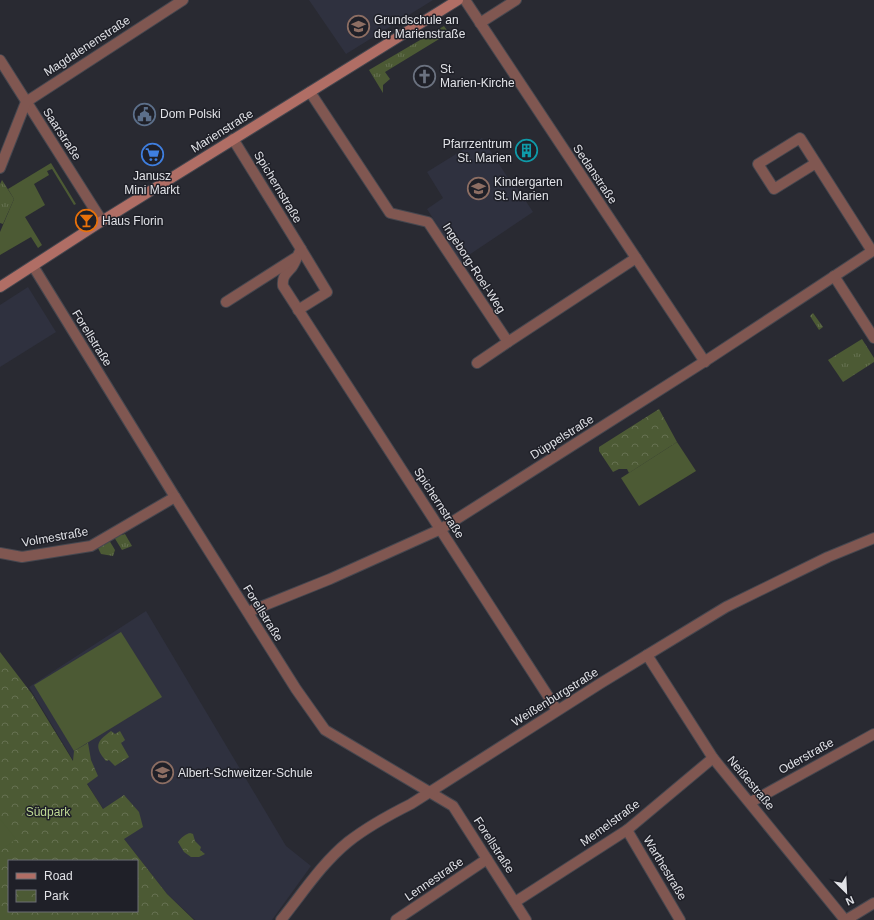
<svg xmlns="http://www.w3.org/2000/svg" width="874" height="920" font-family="Helvetica,sans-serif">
	<defs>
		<pattern id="grass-tufts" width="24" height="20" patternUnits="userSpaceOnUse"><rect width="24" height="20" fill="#4c5a34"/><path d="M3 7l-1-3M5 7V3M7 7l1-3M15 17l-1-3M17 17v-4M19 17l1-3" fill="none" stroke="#667151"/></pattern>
		<pattern id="park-crowns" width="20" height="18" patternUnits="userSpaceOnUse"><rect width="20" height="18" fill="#4c5a34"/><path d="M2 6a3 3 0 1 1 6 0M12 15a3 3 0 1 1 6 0" fill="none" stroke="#667151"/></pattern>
	</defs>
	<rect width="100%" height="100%" fill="#292a32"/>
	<g fill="#2f313f">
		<path d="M 309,0 L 433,0 L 346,54 Z"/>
		<path d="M 482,138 L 510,181 L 514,183 L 533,212 L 460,261 L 427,209 L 443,198 L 427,172 Z"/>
		<path d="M 28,287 L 56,332 L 0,367 L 0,305 Z"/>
		<path d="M 146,611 L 286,846 L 311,866 L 272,920 L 195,920 L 167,894 L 124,839 L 96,798 L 29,687 Z"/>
	</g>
	<g fill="url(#grass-tufts)">
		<path d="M 444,26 L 449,33 L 385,72 L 390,79 L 383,85 L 383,93 L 369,70 Z"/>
		<path d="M 2,180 L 14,199 L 3,224 L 0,223 L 0,184 Z"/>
		<path d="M 813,313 L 823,327 L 819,330 L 810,316 Z"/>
		<path d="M 862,339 L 874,358 L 874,362 L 843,382 L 828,360 Z"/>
		<path d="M 120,533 L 122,535 L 125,534 L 132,546 L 122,550 L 114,537 Z"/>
		<path d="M 109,540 L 115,550 L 113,556 L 101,554 L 97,546 Z"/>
	</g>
	<g fill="url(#park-crowns)" fill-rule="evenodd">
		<path d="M 659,409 L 677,442 L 629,473 L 627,469 L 619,469 L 613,472 L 599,451 L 599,447 Z"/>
		<path d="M 0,652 L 32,694 L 73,761 L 74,751 L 88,743 L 91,760 L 98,776 L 87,784 L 103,809 L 124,795 L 139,812 L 143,827 L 124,839 L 167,894 L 194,920 L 0,920 ZM 9,861 L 137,861 L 137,911 L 9,911 Z"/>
		<path d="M 111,731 L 115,734 L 120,731 L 125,740 L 121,743 L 129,757 L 115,766 L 109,760 L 106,761 C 92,745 99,740 111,731 Z"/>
		<path d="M 190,833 L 193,834 L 195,841 L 201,847 L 200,850 L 205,854 L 199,857 L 191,857 L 184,852 L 178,842 C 182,837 184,835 190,833 Z"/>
	</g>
	<g fill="#4c5a34">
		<path d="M 51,163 L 76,204 L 74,205 L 52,169 L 47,171 L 49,175 L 34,184 L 45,205 L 25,217 L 42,245 L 38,248 L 31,237 L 0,255 L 0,232 L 14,199 L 8,189 Z"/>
		<path d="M 677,442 L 696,471 L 639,506 L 621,478 Z"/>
		<path d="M 121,632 L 162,697 L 74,751 L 34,685 Z"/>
		<path d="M 0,819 L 16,839 L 0,851 Z"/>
	</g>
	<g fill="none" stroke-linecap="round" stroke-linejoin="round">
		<defs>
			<g id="street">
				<path d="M 465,0 L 705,362"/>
				<path d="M 480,23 L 516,0"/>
				<path d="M 0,60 L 102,221"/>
				<path d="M 310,92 L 390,213 L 428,222 L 508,342 L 636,258"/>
				<path d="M 233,139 L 301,249 C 298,254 296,261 292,267 C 286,274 282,276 283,286 L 557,710"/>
				<path d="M 816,163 L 774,189 L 758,164 L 800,138 L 872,251"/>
				<path d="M 0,168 L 26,102 L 183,0"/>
				<path d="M 33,266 L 175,497 L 296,689 L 325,730 L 453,806 L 526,920"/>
				<path d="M 834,276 L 874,338"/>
				<path d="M 226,302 L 295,258"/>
				<path d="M 298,310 L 327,292 L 301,249"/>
				<path d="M 477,363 L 508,342"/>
				<path d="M 0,553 L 22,557 L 91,546 L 175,497"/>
				<path d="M 248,612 L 330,579 L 441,529 L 710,358 L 874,250"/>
				<path d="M 647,655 L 713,758 L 845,920"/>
				<path d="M 751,802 L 874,734"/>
				<path d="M 627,830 L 680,920"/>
				<path d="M 515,902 L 627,830 L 713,758"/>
				<path d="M 281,920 C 302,894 322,863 348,842 C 367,827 389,815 411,804 L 601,683 L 726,607 L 828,557 L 874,538"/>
				<path d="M 396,920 L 487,859"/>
				<path d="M 846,920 L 874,903"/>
			</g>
			<path id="secondary" d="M 0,287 L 102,221 L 458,0"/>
		</defs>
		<use href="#street" stroke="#46474f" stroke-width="12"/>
		<use href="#secondary" stroke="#46474f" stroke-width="12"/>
		<use href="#street" stroke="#805751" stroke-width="10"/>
		<use href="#secondary" stroke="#b06e65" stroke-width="10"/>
	</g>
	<defs>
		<symbol id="school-ring" viewBox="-11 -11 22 22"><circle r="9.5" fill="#1f2028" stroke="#8d6e63" stroke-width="1.5"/><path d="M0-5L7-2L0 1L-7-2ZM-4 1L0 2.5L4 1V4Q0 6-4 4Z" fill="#8d6e63"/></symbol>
		<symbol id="church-ring" viewBox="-11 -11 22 22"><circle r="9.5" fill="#1f2028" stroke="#6b7280" stroke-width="1.5"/><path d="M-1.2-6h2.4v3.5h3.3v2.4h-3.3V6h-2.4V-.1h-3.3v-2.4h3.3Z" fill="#6b7280"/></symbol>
		<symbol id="civic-ring" viewBox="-11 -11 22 22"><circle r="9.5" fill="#1f2028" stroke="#5c6f8a" stroke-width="1.5"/><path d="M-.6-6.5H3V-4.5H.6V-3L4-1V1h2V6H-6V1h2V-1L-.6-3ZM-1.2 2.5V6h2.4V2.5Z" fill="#5c6f8a"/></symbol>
		<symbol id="building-ring" viewBox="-11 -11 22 22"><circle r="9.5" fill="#1f2028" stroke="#0f9aa8" stroke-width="1.5"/><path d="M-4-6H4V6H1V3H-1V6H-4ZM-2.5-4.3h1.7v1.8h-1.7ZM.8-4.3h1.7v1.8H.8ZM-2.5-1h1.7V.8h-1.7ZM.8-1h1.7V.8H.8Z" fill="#0f9aa8"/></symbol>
		<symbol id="supermarket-ring" viewBox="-11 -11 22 22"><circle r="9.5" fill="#1f2028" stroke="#3f7fe0" stroke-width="1.5"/><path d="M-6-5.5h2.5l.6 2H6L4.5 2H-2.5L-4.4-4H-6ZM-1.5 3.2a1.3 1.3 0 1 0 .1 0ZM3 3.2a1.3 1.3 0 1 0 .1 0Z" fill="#3f7fe0"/></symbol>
		<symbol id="bar-ring" viewBox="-11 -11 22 22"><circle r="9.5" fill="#1f2028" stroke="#e8710a" stroke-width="1.5"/><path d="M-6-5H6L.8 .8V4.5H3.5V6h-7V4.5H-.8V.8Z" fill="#e8710a"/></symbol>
	</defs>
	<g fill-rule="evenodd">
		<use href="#school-ring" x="346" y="14" width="25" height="25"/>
		<use href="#church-ring" x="412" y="64" width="25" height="25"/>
		<use href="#civic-ring" x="132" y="102" width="25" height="25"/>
		<use href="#building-ring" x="514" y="138" width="25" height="25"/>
		<use href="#supermarket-ring" x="140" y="142" width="25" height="25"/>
		<use href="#school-ring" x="466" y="176" width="25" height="25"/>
		<use href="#bar-ring" x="74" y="208" width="25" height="25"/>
		<use href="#school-ring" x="150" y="760" width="25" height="25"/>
	</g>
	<g text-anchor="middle" stroke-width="3" stroke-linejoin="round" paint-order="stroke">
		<g font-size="12" fill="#e1e2e7" stroke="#1f2028" text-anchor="start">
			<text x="374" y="24">Grundschule an<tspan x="374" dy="14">der Marienstraße</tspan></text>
			<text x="440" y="73">St.<tspan x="440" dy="14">Marien-Kirche</tspan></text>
			<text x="160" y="118">Dom Polski</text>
			<text x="512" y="148" text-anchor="end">Pfarrzentrum<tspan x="512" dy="14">St. Marien</tspan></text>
			<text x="152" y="180" text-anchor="middle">Janusz<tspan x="152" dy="14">Mini Markt</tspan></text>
			<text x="494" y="186">Kindergarten<tspan x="494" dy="14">St. Marien</tspan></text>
			<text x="102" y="225">Haus Florin</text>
			<text x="178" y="777">Albert-Schweitzer-Schule</text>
		</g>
		<g font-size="12" fill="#e1e2e7" stroke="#1f2028">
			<text transform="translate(87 46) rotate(-33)" y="4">Magdalenenstraße</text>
			<text transform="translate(222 131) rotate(-32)" y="4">Marienstraße</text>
			<text transform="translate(62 134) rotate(57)" y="4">Saarstraße</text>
			<text transform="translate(595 174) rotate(56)" y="4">Sedanstraße</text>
			<text transform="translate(278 187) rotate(59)" y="4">Spichernstraße</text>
			<text transform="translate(474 268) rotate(57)" y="4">Ingeborg-Roel-Weg</text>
			<text transform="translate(92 338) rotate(58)" y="4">Forellstraße</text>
			<text transform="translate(562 437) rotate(-32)" y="4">Düppelstraße</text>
			<text transform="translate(439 503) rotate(57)" y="4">Spichernstraße</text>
			<text transform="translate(55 537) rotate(-10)" y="4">Volmestraße</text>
			<text transform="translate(263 613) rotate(58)" y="4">Forellstraße</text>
			<text transform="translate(555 697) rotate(-32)" y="4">Weißenburgstraße</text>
			<text transform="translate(806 756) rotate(-29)" y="4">Oderstraße</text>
			<text transform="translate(751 783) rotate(50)" y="4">Neißestraße</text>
			<text transform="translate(610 823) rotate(-36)" y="4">Memelstraße</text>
			<text transform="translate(494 845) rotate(57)" y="4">Forellstraße</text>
			<text transform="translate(665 868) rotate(59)" y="4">Warthestraße</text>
			<text transform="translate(434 879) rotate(-34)" y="4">Lennestraße</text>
		</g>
		<g font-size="12" fill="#bed994" stroke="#1f2028">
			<text x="48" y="816">Südpark</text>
		</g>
	</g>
	<rect x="8" y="860" width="130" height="52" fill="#1f2028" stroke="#6d6e74"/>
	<rect x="16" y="873" width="20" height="6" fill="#b06e65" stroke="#6d6e74"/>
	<text x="44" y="880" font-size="12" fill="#e1e2e7">Road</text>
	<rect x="16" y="890" width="20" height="12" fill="url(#park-crowns)" stroke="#6d6e74"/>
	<text x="44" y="900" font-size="12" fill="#e1e2e7">Park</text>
	<g transform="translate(846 892) rotate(156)" stroke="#1f2028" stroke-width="3" paint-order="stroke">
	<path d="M0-3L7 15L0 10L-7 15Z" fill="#e1e2e7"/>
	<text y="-6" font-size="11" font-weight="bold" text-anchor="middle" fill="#e1e2e7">N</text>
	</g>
</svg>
